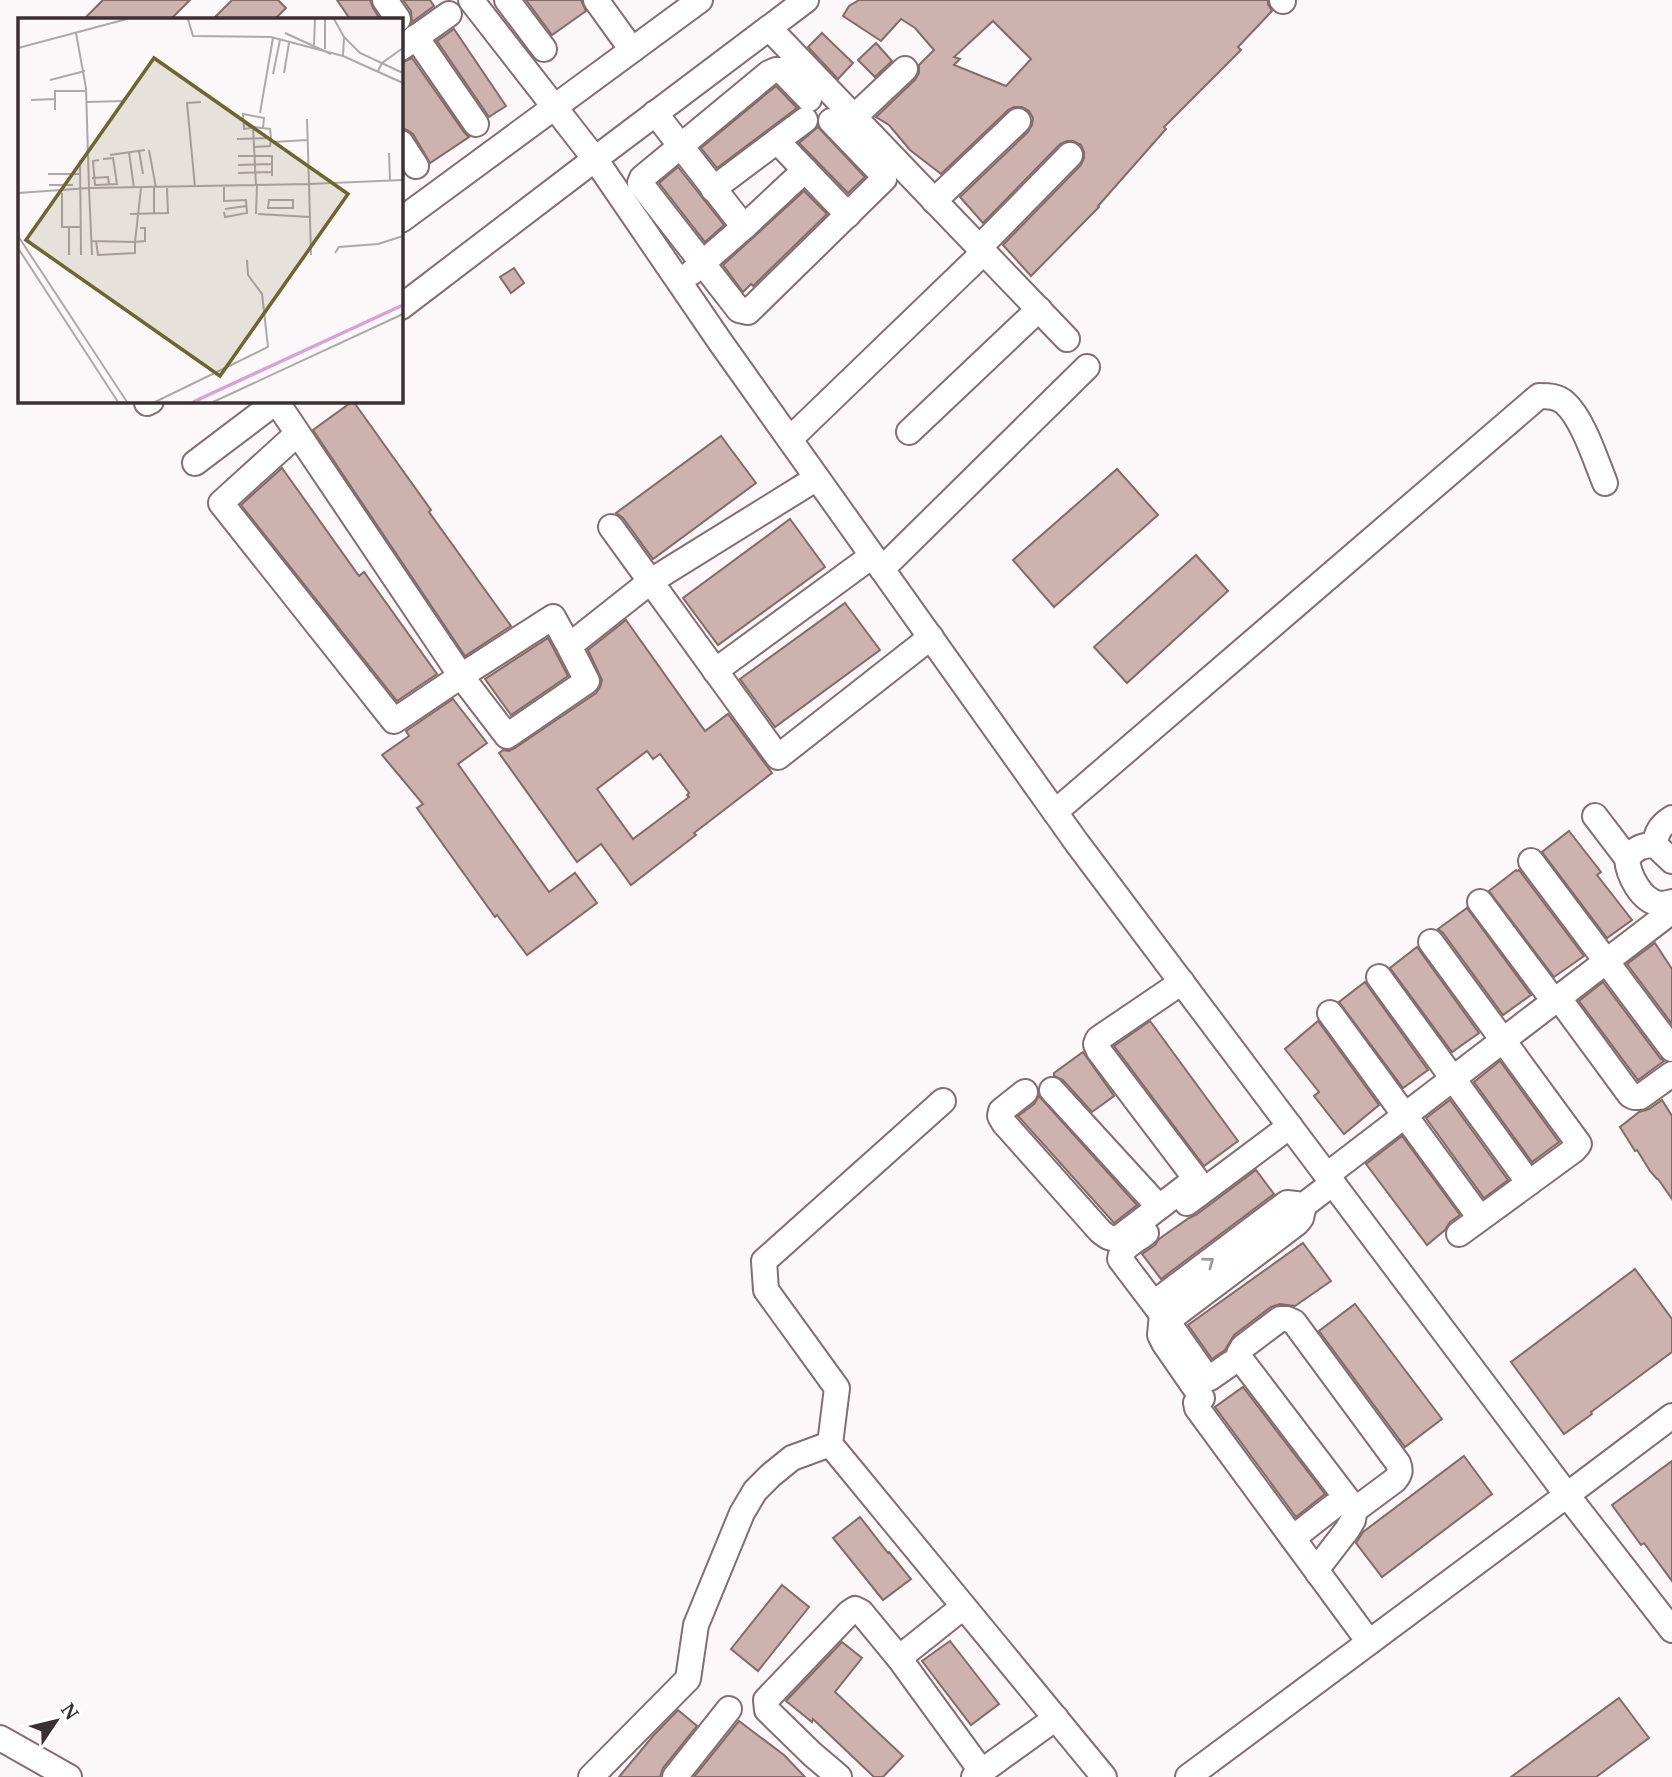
<svg xmlns="http://www.w3.org/2000/svg" width="1672" height="1777" font-family="'Noto Serif',serif">
	<rect width="100%" height="100%" fill="#fcf7f8"/>
	<g fill="#cdb2af" stroke="#836b69" stroke-width="2" fill-rule="evenodd">
		<path d="M 103,0 L 190,0 L 171,19 L 84,19 Z"/>
		<path d="M 232,0 L 278,0 L 286,8 L 275,19 L 213,19 Z"/>
		<path d="M 337,0 L 370,0 L 373,8 L 380,19 L 350,19 Z"/>
		<path d="M 403,0 L 430,0 L 434,6 L 412,22 L 411,11 Z"/>
		<path d="M 526,0 L 581,0 L 586,11 L 552,35 Z"/>
		<path d="M 859,0 L 1268,0 L 1268,4 L 1272,11 L 1238,47 L 1241,50 L 1164,127 L 1166,129 L 1098,206 L 1099,207 L 1031,276 L 1003,245 L 1081,165 L 1084,158 L 1084,152 L 1081,145 L 1073,141 L 1067,141 L 1060,144 L 983,223 L 960,197 L 1028,132 L 1032,125 L 1033,118 L 1029,111 L 1022,107 L 1014,107 L 1008,110 L 941,174 L 910,150 L 889,125 L 876,117 L 915,80 L 919,73 L 919,65 L 934,50 L 915,28 L 901,19 L 881,41 L 843,16 L 849,6 ZM 993,21 L 1031,59 L 1006,86 L 954,65 L 960,59 L 954,57 Z"/>
		<path d="M 454,29 L 506,106 L 489,117 L 437,41 Z"/>
		<path d="M 822,33 L 853,63 L 838,79 L 808,47 Z"/>
		<path d="M 876,43 L 892,61 L 875,77 L 858,60 Z"/>
		<path d="M 412,58 L 464,132 L 469,137 L 430,163 L 413,134 L 407,130 L 401,128 L 401,63 Z"/>
		<path d="M 776,86 L 797,108 L 717,168 L 701,148 Z"/>
		<path d="M 818,127 L 865,177 L 848,193 L 799,143 Z"/>
		<path d="M 678,167 L 724,225 L 705,242 L 659,183 Z"/>
		<path d="M 804,191 L 827,214 L 753,286 L 751,284 L 743,292 L 723,265 Z"/>
		<path d="M 514,268 L 524,283 L 511,293 L 500,277 Z"/>
		<path d="M 353,401 L 431,510 L 429,512 L 511,626 L 465,656 L 313,430 Z"/>
		<path d="M 721,436 L 756,483 L 653,559 L 623,518 L 616,513 Z"/>
		<path d="M 282,468 L 359,576 L 364,572 L 437,674 L 397,701 L 241,505 Z"/>
		<path d="M 1117,469 L 1158,515 L 1054,607 L 1013,560 Z"/>
		<path d="M 790,519 L 825,567 L 718,645 L 683,598 Z"/>
		<path d="M 1196,555 L 1228,591 L 1127,683 L 1094,647 Z"/>
		<path d="M 845,603 L 880,650 L 775,727 L 740,679 Z"/>
		<path d="M 626,620 L 705,731 L 728,714 L 772,773 L 694,833 L 696,835 L 631,885 L 601,844 L 577,862 L 499,753 L 503,750 L 509,751 L 515,748 L 596,693 L 600,687 L 602,680 L 588,650 ZM 647,751 L 653,759 L 660,754 L 689,793 L 687,795 L 689,797 L 633,839 L 597,789 Z"/>
		<path d="M 548,638 L 568,676 L 511,715 L 485,679 Z"/>
		<path d="M 453,699 L 487,743 L 458,764 L 549,892 L 575,873 L 597,903 L 527,955 L 497,915 L 495,917 L 417,808 L 423,804 L 382,755 L 409,736 L 406,731 Z"/>
		<path d="M 1569,831 L 1601,872 L 1597,875 L 1632,920 L 1607,938 L 1542,852 Z"/>
		<path d="M 1516,870 L 1517,871 L 1519,870 L 1584,956 L 1554,977 L 1489,891 Z"/>
		<path d="M 1467,908 L 1531,995 L 1503,1015 L 1443,933 L 1438,929 Z"/>
		<path d="M 1655,943 L 1672,969 L 1672,1024 L 1627,964 Z"/>
		<path d="M 1417,947 L 1479,1033 L 1452,1052 L 1390,968 Z"/>
		<path d="M 1365,982 L 1428,1070 L 1403,1088 L 1339,1002 Z"/>
		<path d="M 1603,982 L 1660,1058 L 1664,1061 L 1638,1080 L 1579,1001 Z"/>
		<path d="M 1150,1021 L 1238,1141 L 1204,1166 L 1114,1046 Z"/>
		<path d="M 1318,1021 L 1379,1105 L 1344,1134 L 1314,1096 L 1319,1092 L 1285,1049 Z"/>
		<path d="M 1083,1052 L 1114,1096 L 1092,1112 L 1063,1080 L 1054,1076 L 1054,1073 Z"/>
		<path d="M 1500,1061 L 1559,1142 L 1532,1162 L 1474,1082 Z"/>
		<path d="M 1039,1096 L 1137,1205 L 1114,1223 L 1018,1116 L 1034,1104 Z"/>
		<path d="M 1450,1100 L 1508,1180 L 1484,1198 L 1426,1118 Z"/>
		<path d="M 1662,1100 L 1672,1116 L 1672,1199 L 1658,1179 L 1657,1179 L 1650,1171 L 1637,1150 L 1635,1151 L 1620,1127 L 1639,1112 L 1649,1109 Z"/>
		<path d="M 1402,1136 L 1460,1215 L 1450,1222 L 1445,1230 L 1427,1245 L 1366,1164 Z"/>
		<path d="M 1256,1170 L 1274,1194 L 1161,1279 L 1142,1254 L 1155,1245 L 1159,1239 L 1189,1218 L 1196,1215 Z"/>
		<path d="M 1303,1243 L 1331,1281 L 1295,1306 L 1280,1304 L 1271,1307 L 1234,1335 L 1225,1350 L 1212,1359 L 1188,1325 Z"/>
		<path d="M 1635,1269 L 1672,1319 L 1672,1352 L 1591,1412 L 1592,1414 L 1564,1434 L 1511,1362 Z"/>
		<path d="M 1355,1304 L 1442,1419 L 1405,1447 L 1319,1331 Z"/>
		<path d="M 1243,1387 L 1325,1494 L 1296,1517 L 1215,1407 Z"/>
		<path d="M 1464,1456 L 1492,1494 L 1382,1577 L 1356,1543 L 1363,1532 Z"/>
		<path d="M 1672,1461 L 1672,1581 L 1644,1543 L 1641,1545 L 1612,1505 Z"/>
		<path d="M 860,1517 L 888,1553 L 889,1552 L 911,1579 L 883,1600 L 833,1538 Z"/>
		<path d="M 782,1585 L 809,1607 L 758,1671 L 731,1649 Z"/>
		<path d="M 950,1641 L 999,1704 L 971,1725 L 922,1661 Z"/>
		<path d="M 842,1642 L 862,1658 L 835,1692 L 903,1756 L 883,1777 L 874,1777 L 813,1719 L 812,1722 L 786,1701 Z"/>
		<path d="M 1619,1698 L 1649,1738 L 1596,1777 L 1511,1777 Z"/>
		<path d="M 678,1710 L 697,1726 L 663,1768 L 660,1777 L 619,1777 L 653,1736 Z"/>
		<path d="M 739,1721 L 784,1755 L 805,1777 L 694,1777 Z"/>
	</g>
	<g fill="none" stroke-linecap="round" stroke-linejoin="round">
		<defs>
			<g id="minor">
				<path d="M 385,0 L 398,19"/>
				<path d="M 507,0 L 544,49"/>
				<path d="M 596,0 L 632,50"/>
				<path d="M 806,0 L 595,159 L 721,343 L 1077,843 L 1567,1495 L 1188,1777"/>
				<path d="M 1282,0 L 1283,1"/>
				<path d="M 769,28 L 1067,339"/>
				<path d="M 416,37 L 476,124"/>
				<path d="M 401,48 L 449,14"/>
				<path d="M 809,99 L 781,70 L 776,70 L 769,73 L 642,178 L 640,183 L 739,310 L 748,312 L 884,179 L 883,175 L 831,121"/>
				<path d="M 655,113 L 744,227 L 691,273"/>
				<path d="M 854,117 L 905,69"/>
				<path d="M 777,141 L 848,215"/>
				<path d="M 401,143 L 416,166"/>
				<path d="M 713,189 L 805,120"/>
				<path d="M 934,201 L 1018,121"/>
				<path d="M 401,220 L 700,0"/>
				<path d="M 744,227 L 805,170"/>
				<path d="M 979,248 L 1070,155"/>
				<path d="M 401,307 L 595,159 L 471,0"/>
				<path d="M 276,401 L 461,676 L 394,721 L 221,503 L 297,434"/>
				<path d="M 147,403 L 151,401"/>
				<path d="M 909,432 L 1039,309"/>
				<path d="M 790,439 L 984,252"/>
				<path d="M 195,463 L 277,401"/>
				<path d="M 611,527 L 778,757 L 931,637"/>
				<path d="M 882,569 L 1087,367"/>
				<path d="M 569,646 L 587,681 L 507,736 L 461,676 L 553,617 L 569,646 L 651,581 L 817,478"/>
				<path d="M 715,671 L 872,556"/>
				<path d="M 1055,812 L 1539,396 C 1548,396 1558,396 1565,403 C 1583,419 1596,461 1605,483"/>
				<path d="M 1595,816 L 1627,858"/>
				<path d="M 1655,845 C 1656,832 1661,825 1672,818"/>
				<path d="M 1531,861 L 1672,1049"/>
				<path d="M 1672,861 L 1655,845 C 1642,845 1636,848 1627,858 C 1628,875 1641,901 1660,904 C 1664,904 1669,903 1672,902"/>
				<path d="M 1480,902 L 1554,1001"/>
				<path d="M 1431,942 L 1579,1144 L 1574,1150 L 1459,1234"/>
				<path d="M 1379,977 L 1529,1183"/>
				<path d="M 1558,997 L 1630,1095 L 1634,1097 L 1640,1097 L 1672,1074"/>
				<path d="M 1330,1013 L 1480,1218"/>
				<path d="M 1052,1090 L 1159,1207"/>
				<path d="M 1025,1092 L 1001,1111 L 1000,1116 L 1004,1123 L 1100,1231 C 1107,1237 1111,1240 1120,1237 L 1196,1179 L 1099,1051 L 1096,1044 L 1098,1039 L 1182,982"/>
				<path d="M 943,1101 L 764,1261 L 766,1290 L 837,1388 L 830,1444 L 1104,1777"/>
				<path d="M 1327,1175 L 1672,911"/>
				<path d="M 1187,1203 L 1290,1126"/>
				<path d="M 1146,1233 C 1137,1240 1121,1247 1120,1259 L 1167,1321 L 1205,1375 L 1210,1378 L 1230,1364"/>
				<path d="M 1154,1303 L 1287,1203 L 1304,1205 L 1333,1183"/>
				<path d="M 1162,1314 L 1160,1335 L 1164,1343 L 1202,1398 L 1196,1403 L 1197,1408 L 1369,1642"/>
				<path d="M 1280,1319 L 1287,1319 L 1294,1322 L 1398,1463 C 1401,1471 1400,1474 1395,1480 L 1360,1506 L 1355,1507 L 1351,1504 L 1239,1357 L 1239,1354 L 1243,1347 Z"/>
				<path d="M 1167,1321 L 1297,1223 L 1301,1218 L 1304,1205"/>
				<path d="M 1672,1416 L 1567,1495 L 1672,1630"/>
				<path d="M 1293,1538 L 1334,1506"/>
				<path d="M 1318,1573 L 1320,1565 L 1347,1530 L 1353,1520 L 1355,1507"/>
				<path d="M 899,1658 L 982,1772"/>
				<path d="M 0,1738 L 69,1777"/>
				<path d="M 591,1777 L 688,1679 L 696,1625 L 742,1513 L 755,1491 L 771,1475 L 792,1458 L 830,1444"/>
				<path d="M 675,1777 L 729,1709"/>
				<path d="M 839,1777 L 812,1754 L 767,1710 L 766,1700 L 849,1613 L 855,1609 L 861,1612 L 899,1658 L 963,1607"/>
				<path d="M 974,1777 L 1056,1718"/>
			</g>
		</defs>
		<use href="#minor" stroke="#856d72" stroke-width="28"/>
		<use href="#minor" stroke="#fff" stroke-width="24"/>
	</g>
	<defs><path id="oneway-chevron" d="M-2-3.5L2.5 0L-2 3.5" fill="none" stroke-width="1.6" stroke-linecap="round" stroke-linejoin="round" transform="scale(1.75)"/></defs>
	<use stroke="#9d9899" href="#oneway-chevron" transform="translate(1209 1262) rotate(-37)"/>
	<g transform="translate(18 18)">
		<rect width="385" height="385" fill="#fcf7f8"/>
		<path fill="none" stroke="#daa0db" stroke-width="3.5" d="M 175,384 L 385,287"/>
		<path fill="none" stroke="#afa8a9" stroke-width="2" d="M 170,1 L 175,18 L 253,19 L 325,38 L 385,65M 316,1 L 326,19 L 325,38M 58,15 L 68,70 L 71,170 L 291,166 L 293,237M 267,15 L 313,36M 326,19 L 342,35 L 385,55M 296,27 L 297,1M 0,30 L 109,1M 307,31 L 307,1M 360,53 L 364,45 L 385,30M 266,55 L 271,25M 255,56 L 262,22M 32,62 L 67,53M 13,82 L 37,81M 69,84 L 106,83M 37,92 L 37,73 L 69,73M 242,95 L 255,20M 289,101 L 291,166 L 385,162M 227,106 L 234,110 L 226,111 L 225,96 L 246,100 L 245,110M 235,109 L 238,167M 235,109 L 252,111 L 253,120M 219,121 L 253,120 L 252,128 L 236,129M 256,124 L 289,122M 131,132 L 138,170M 121,133 L 125,156M 111,134 L 116,170M 371,135 L 372,162M 92,137 L 127,132M 220,138 L 254,138 L 254,158M 62,142 L 63,237M 81,142 L 75,143 L 77,167 L 99,166 L 95,140 L 85,141M 220,147 L 254,146M 220,155 L 254,154M 30,156 L 62,156M 74,160 L 90,159 L 91,166M 31,167 L 55,167M 177,169 L 169,85 L 183,84M 136,170 L 136,196M 0,175 L 71,170 L 74,237M 44,175 L 44,209 L 63,209M 275,182 L 275,190 L 250,190 L 251,182 ZM 207,191 L 228,188M 206,194 L 207,199 L 229,195 L 228,182 L 206,183 L 206,169M 112,196 L 150,195 L 149,170M 238,196 L 239,167M 240,196 L 292,199M 122,210 L 127,210 L 127,223 L 117,224 L 123,170M 0,218 L 109,384M 73,223 L 117,224 L 117,235 L 80,237 L 78,223M 0,230 L 100,384M 317,235 L 321,229 L 360,226 L 385,218M 51,237 L 51,209M 137,384 L 250,329 L 244,276 L 230,257 L 229,242M 195,384 L 385,296"/>
		<path fill="#6e6632" fill-opacity="0.15" stroke="#6e6632" stroke-width="3.5" d="M 136,40 L 330,176 L 202,358 L 8,222 Z"/>
		<rect width="385" height="385" fill="none" stroke="#3b3133" stroke-width="3.5"/>
	</g>
	<g transform="translate(56 1721) rotate(55)" stroke="#ffffff" stroke-width="5" paint-order="stroke">
	<path d="M0-5L12 26L0 18L-12 26Z" fill="#3b3133"/>
	<text y="-10" font-size="19" font-weight="bold" text-anchor="middle" fill="#3b3133">N</text>
	</g>
</svg>
